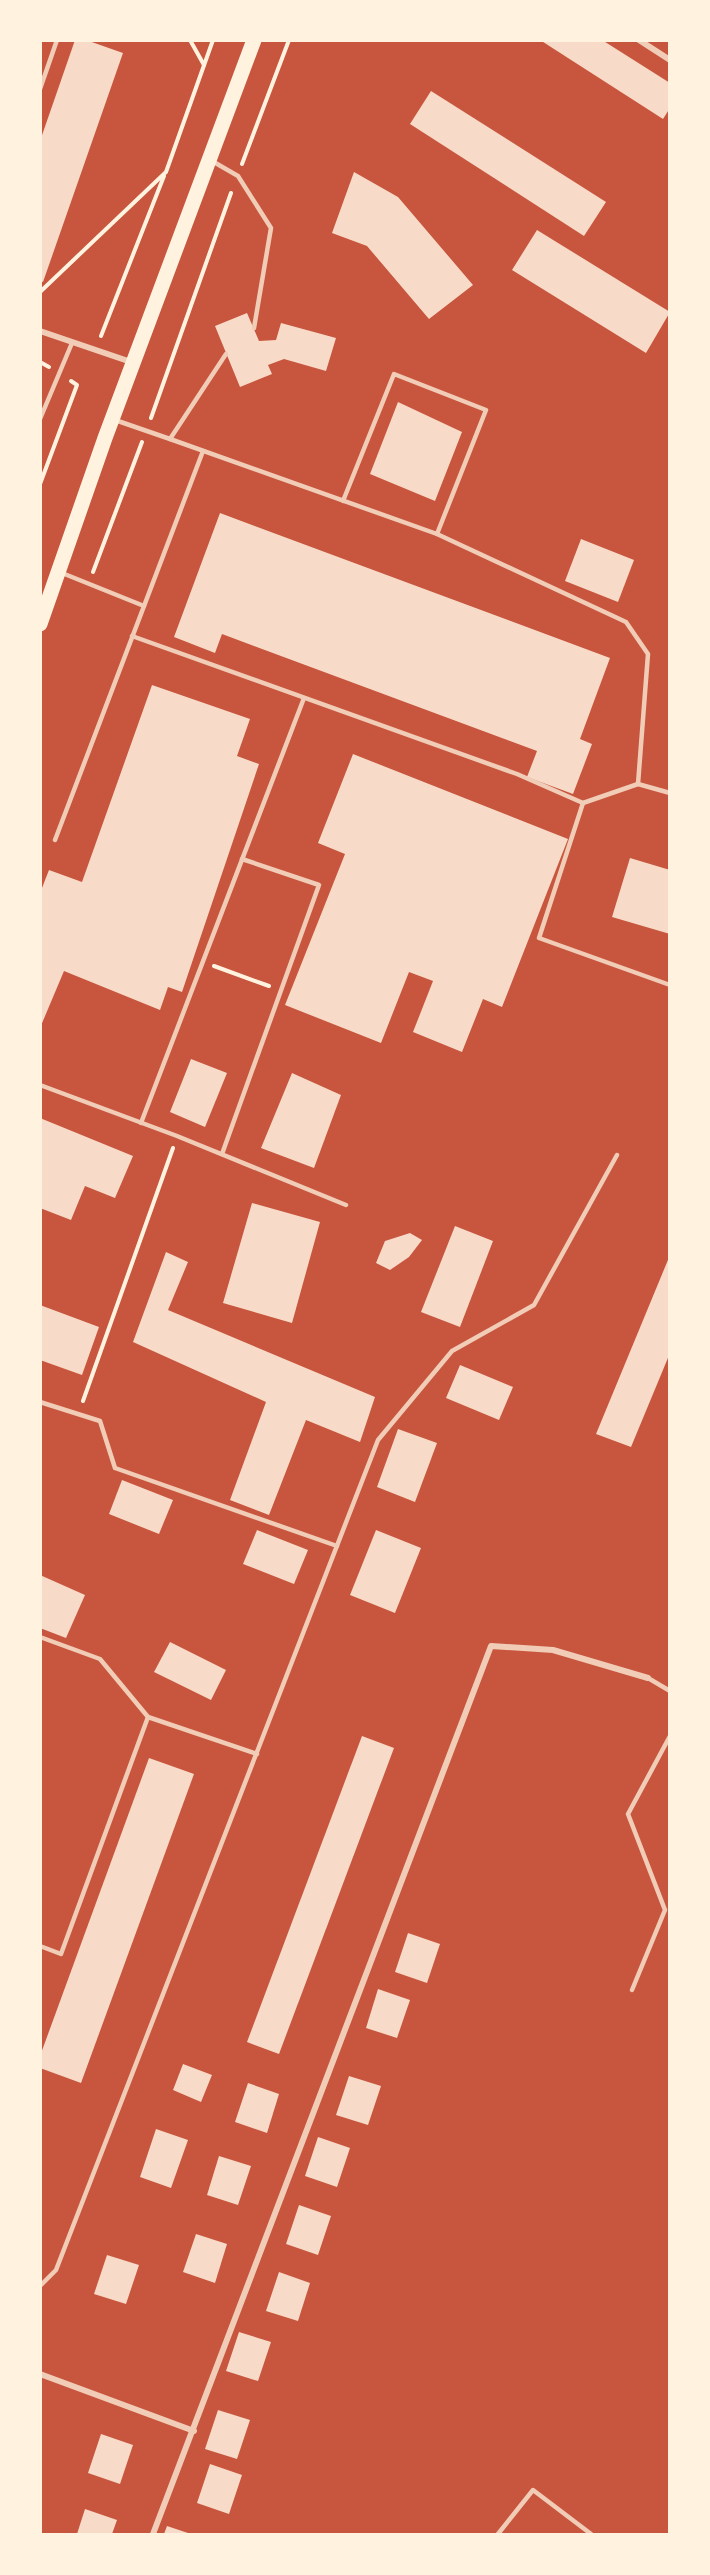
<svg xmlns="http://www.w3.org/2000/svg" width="710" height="2575" font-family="Inter,sans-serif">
	<rect width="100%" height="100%" fill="#c8553d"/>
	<g fill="#f7dbc8">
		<path d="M 75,40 L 86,40 L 123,53 L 43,282 L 40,281 L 40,141 Z"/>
		<path d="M 540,40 L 602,40 L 670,83 L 670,108 L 663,119 Z"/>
		<path d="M 431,91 L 606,202 L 584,236 L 410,124 Z"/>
		<path d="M 354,172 L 398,197 L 473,285 L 429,319 L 367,246 L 332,233 Z"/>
		<path d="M 537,230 L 670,312 L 646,353 L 512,270 Z"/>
		<path d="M 247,313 L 259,341 L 276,340 L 281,323 L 336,338 L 326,371 L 284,359 L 268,365 L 272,374 L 240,387 L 215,326 Z"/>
		<path d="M 398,402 L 462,432 L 435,501 L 370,474 Z"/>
		<path d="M 220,513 L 610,658 L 580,739 L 592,744 L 573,794 L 527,777 L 537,751 L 222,634 L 215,653 L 174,637 Z"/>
		<path d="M 581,539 L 634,560 L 618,602 L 565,581 Z"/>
		<path d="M 152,685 L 250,719 L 237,756 L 259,764 L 182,992 L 168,987 L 160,1010 L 64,971 L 40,1028 L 40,893 L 49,870 L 82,882 Z"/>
		<path d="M 353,754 L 568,839 L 502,1007 L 483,999 L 462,1052 L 413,1032 L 433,981 L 409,972 L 381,1043 L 285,1005 L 345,854 L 318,843 Z"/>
		<path d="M 630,858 L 670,870 L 670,934 L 612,917 Z"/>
		<path d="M 191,1059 L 227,1073 L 205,1127 L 170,1112 Z"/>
		<path d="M 292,1073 L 341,1095 L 314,1168 L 261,1148 Z"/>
		<path d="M 40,1118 L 133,1156 L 115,1198 L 85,1186 L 71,1220 L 40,1208 Z"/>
		<path d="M 252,1203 L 320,1222 L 292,1323 L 223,1303 Z"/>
		<path d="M 455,1226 L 493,1241 L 460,1327 L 421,1312 Z"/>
		<path d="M 410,1233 L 422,1240 L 409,1257 L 390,1270 L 376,1263 L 385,1241 Z"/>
		<path d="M 166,1252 L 188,1262 L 168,1310 L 375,1397 L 360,1442 L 306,1420 L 269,1515 L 230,1500 L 266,1402 L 133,1342 Z"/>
		<path d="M 670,1255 L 670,1353 L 631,1447 L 596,1434 Z"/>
		<path d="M 40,1305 L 99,1327 L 82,1375 L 40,1360 Z"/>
		<path d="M 460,1365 L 513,1387 L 499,1420 L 446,1398 Z"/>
		<path d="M 398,1429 L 437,1443 L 415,1502 L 377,1487 Z"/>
		<path d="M 122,1480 L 173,1500 L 159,1534 L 109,1514 Z"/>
		<path d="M 257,1530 L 308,1550 L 294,1584 L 243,1564 Z"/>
		<path d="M 376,1530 L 421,1548 L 395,1613 L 350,1595 Z"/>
		<path d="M 40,1575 L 85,1595 L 66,1638 L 40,1628 Z"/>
		<path d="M 170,1642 L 226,1670 L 211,1700 L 154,1672 Z"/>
		<path d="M 362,1736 L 394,1748 L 279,2054 L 247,2042 Z"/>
		<path d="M 149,1758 L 194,1774 L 81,2083 L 40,2068 L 40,2056 Z"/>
		<path d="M 408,1933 L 440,1944 L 427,1983 L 395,1972 Z"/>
		<path d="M 378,1989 L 410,2000 L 397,2038 L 366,2028 Z"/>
		<path d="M 183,2064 L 212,2075 L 201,2102 L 173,2090 Z"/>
		<path d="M 349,2076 L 381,2086 L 368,2125 L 336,2115 Z"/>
		<path d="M 248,2083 L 279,2094 L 267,2133 L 235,2122 Z"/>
		<path d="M 156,2129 L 188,2140 L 171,2188 L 140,2177 Z"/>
		<path d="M 318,2137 L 350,2148 L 337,2187 L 305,2176 Z"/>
		<path d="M 219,2156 L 251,2166 L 238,2205 L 207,2195 Z"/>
		<path d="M 299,2205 L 331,2216 L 318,2255 L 286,2244 Z"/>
		<path d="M 196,2234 L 227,2244 L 215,2283 L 183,2272 Z"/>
		<path d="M 107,2255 L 139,2265 L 126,2304 L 94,2294 Z"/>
		<path d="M 279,2272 L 310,2283 L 298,2321 L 266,2311 Z"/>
		<path d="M 239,2332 L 271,2342 L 258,2381 L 226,2371 Z"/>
		<path d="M 218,2410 L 250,2420 L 237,2459 L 205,2449 Z"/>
		<path d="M 101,2434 L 133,2445 L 120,2484 L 88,2473 Z"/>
		<path d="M 210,2464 L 242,2475 L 229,2514 L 197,2503 Z"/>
		<path d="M 85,2509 L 117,2520 L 112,2534 L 77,2534 Z"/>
		<path d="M 167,2526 L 191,2534 L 164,2534 Z"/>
	</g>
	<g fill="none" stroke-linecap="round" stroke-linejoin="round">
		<g stroke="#fff3e0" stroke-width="4">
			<path d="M 190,40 L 204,65"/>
			<path d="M 242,164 L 289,40"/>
			<path d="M 40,292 L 166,172 L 213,40"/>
			<path d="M 101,336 L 164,176"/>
			<path d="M 40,362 L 49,367"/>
			<path d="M 151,418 L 231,193"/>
			<path d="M 40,484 L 77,385 L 71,381"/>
			<path d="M 93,572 L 142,442"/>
			<path d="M 214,966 L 269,986"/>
			<path d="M 83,1401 L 173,1148"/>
		</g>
		<g stroke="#f1ccb7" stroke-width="4.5">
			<path d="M 40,89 L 57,40"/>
			<path d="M 212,161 L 238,176 L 271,228 L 254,328"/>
			<path d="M 40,419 L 72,343"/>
			<path d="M 115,420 L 170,439 L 437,534 L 486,410 L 394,374 L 343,501"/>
			<path d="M 170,439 L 226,354"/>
			<path d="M 437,534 L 626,622 L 648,654 L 638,784"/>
			<path d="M 62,573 L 144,606"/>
			<path d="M 132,636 L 517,774 L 583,803 L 539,938 L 670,985"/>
			<path d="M 583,803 L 638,784 L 670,793"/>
			<path d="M 55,840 L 203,451"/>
			<path d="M 40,1085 L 177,1136 L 346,1205"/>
			<path d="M 141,1123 L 304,698"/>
			<path d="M 222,1154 L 319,885 L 242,859"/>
			<path d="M 40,1402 L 100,1421 L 115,1468 L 337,1546"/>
			<path d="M 40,1637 L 100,1659 L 148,1717 L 257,1754"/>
			<path d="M 648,1678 L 670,1691"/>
			<path d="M 40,1946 L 61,1954 L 148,1717"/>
			<path d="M 632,1990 L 665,1910 L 628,1814 L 670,1736"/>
			<path d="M 40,2286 L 56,2270 L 378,1440 L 452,1351 L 534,1305 L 617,1155"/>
			<path d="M 498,2534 L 533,2490 L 591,2534"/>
		</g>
		<g stroke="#f1ccb7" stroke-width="6">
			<path d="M 639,40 L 670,60"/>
			<path d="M 40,331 L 134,363"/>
			<path d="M 40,2374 L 194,2431"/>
			<path d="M 153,2534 L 491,1646 L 553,1650 L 648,1678"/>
		</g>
		<path stroke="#fff3e0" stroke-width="15" d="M 40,624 L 105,438 L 254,40"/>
	</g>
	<rect width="710" height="2575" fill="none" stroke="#fff3e0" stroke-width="84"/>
</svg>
